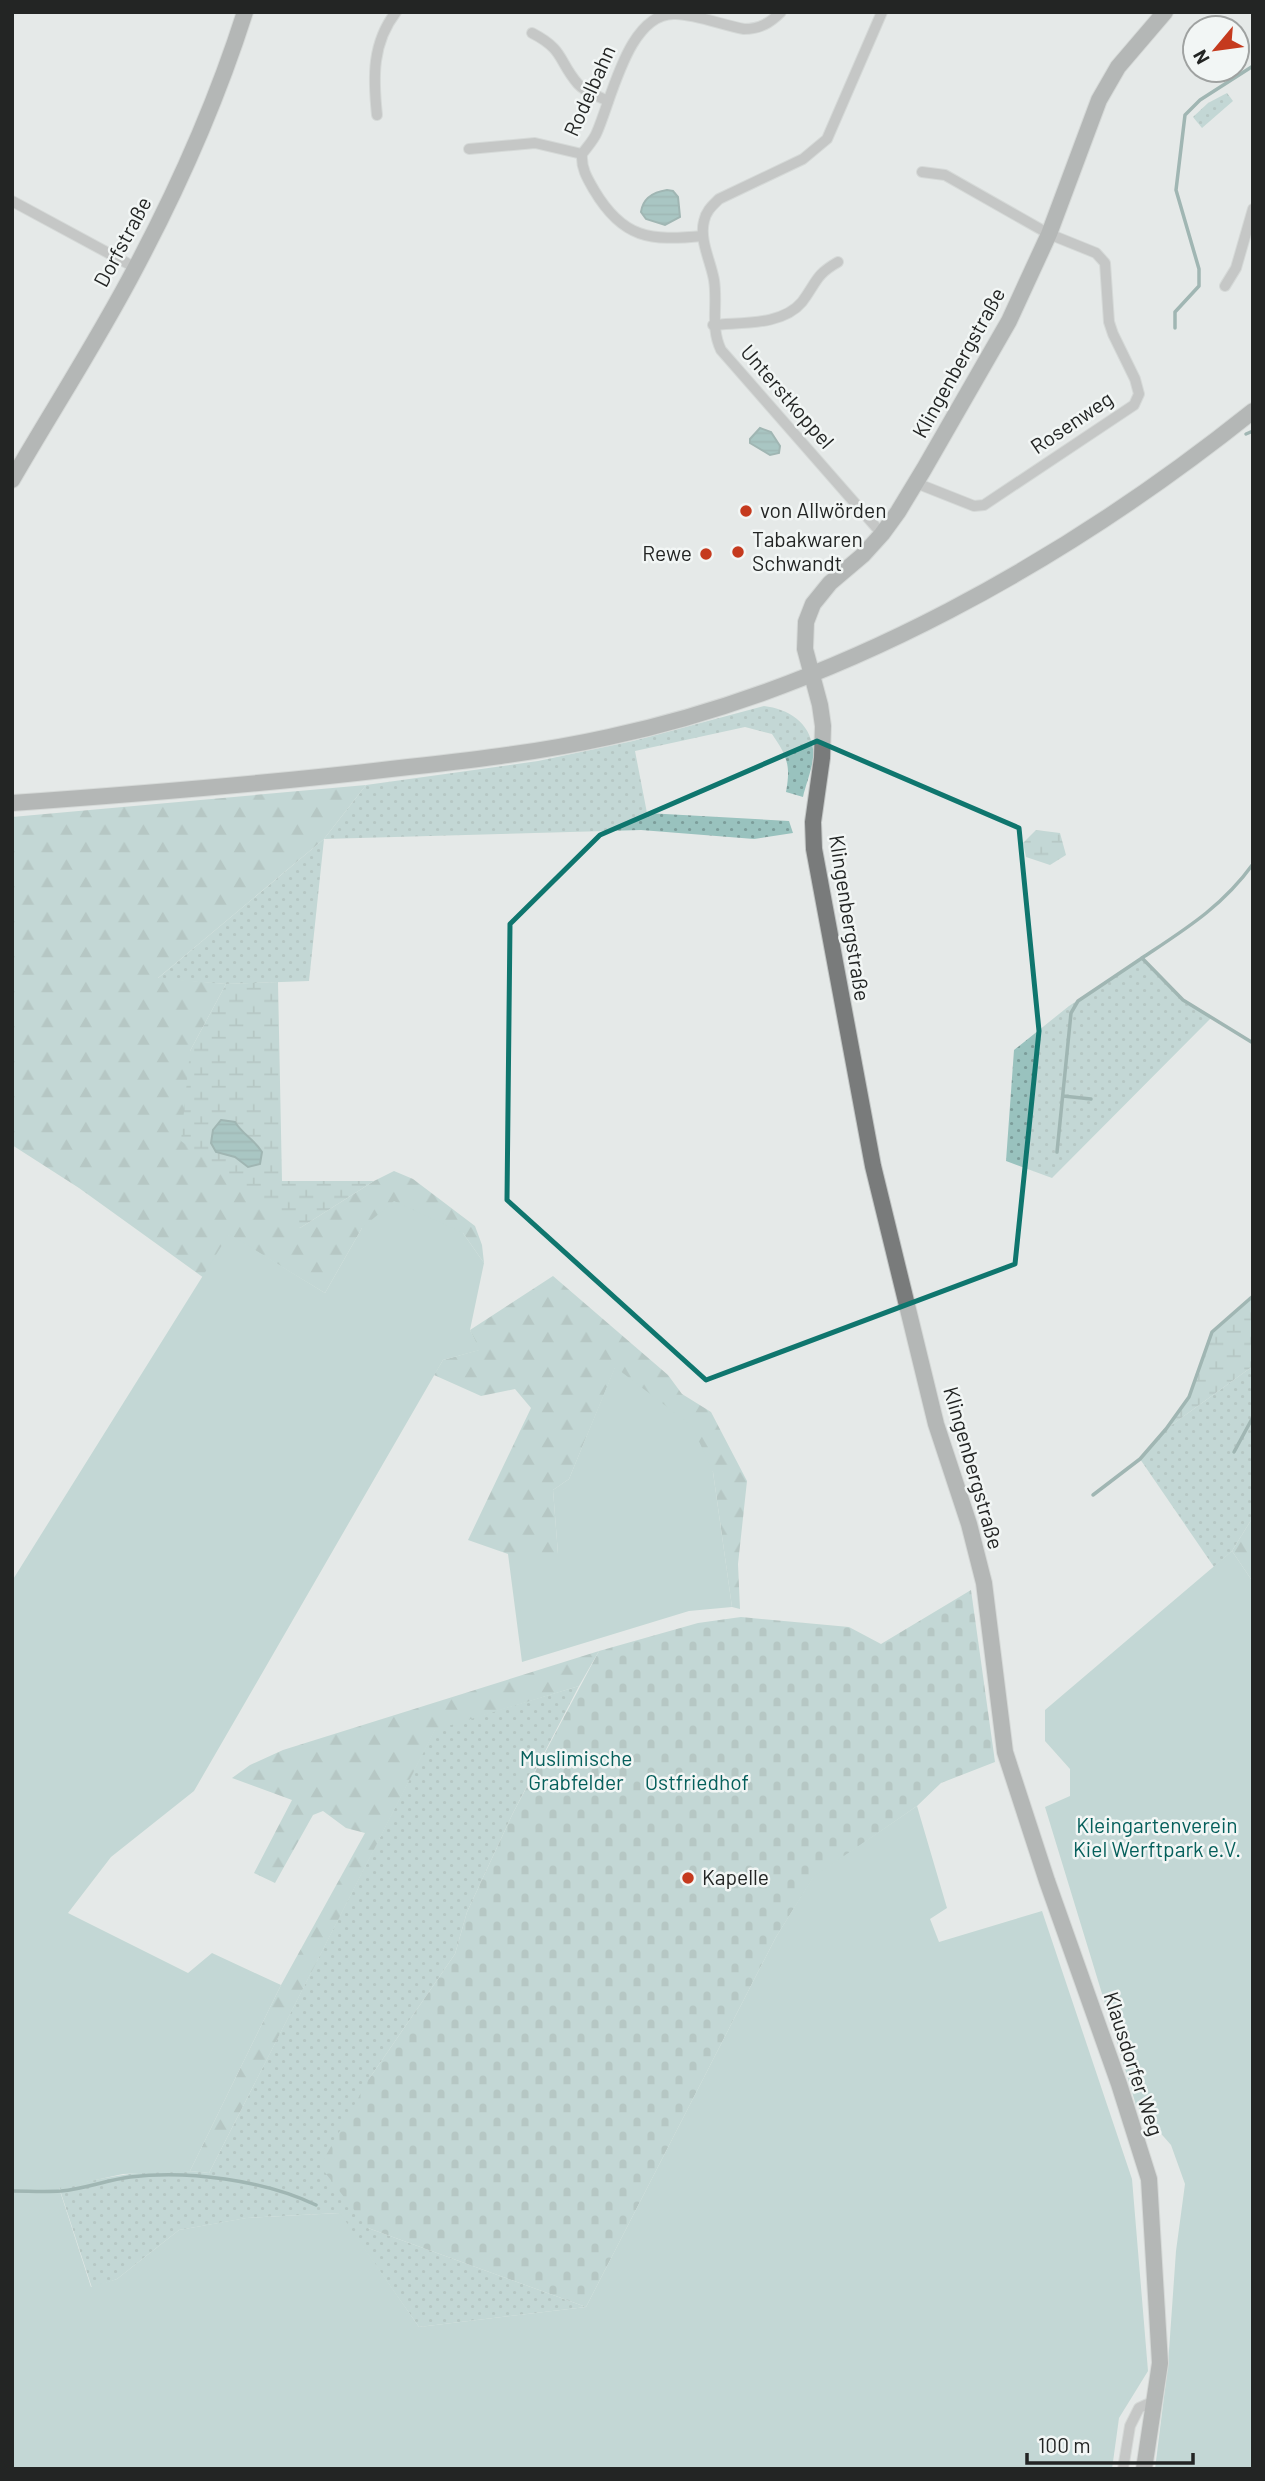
<svg xmlns="http://www.w3.org/2000/svg" width="1265" height="2481" font-family="Barlow,sans-serif">
	<defs>
		<pattern id="grass-dots" width="8" height="8" patternUnits="userSpaceOnUse" patternTransform="scale(1.75)"><rect width="8" height="8" fill="#99c2be"/><path d="M2 2h.1M6 6h.1" fill="none" stroke="#7c9d9a" stroke-width="1.8" stroke-linecap="round"/></pattern>
		<pattern id="forest-firs" width="22" height="20" patternUnits="userSpaceOnUse" patternTransform="scale(1.75)"><rect width="22" height="20" fill="#99c2be"/><path d="M5 1l3.5 6h-7zM16 11l3.5 6h-7z" fill="#7c9d9a"/></pattern>
		<pattern id="wetland-marsh" width="20" height="14" patternUnits="userSpaceOnUse" patternTransform="scale(1.75)"><rect width="20" height="14" fill="#99c2be"/><path d="M1 5h8M5 5V1M11 12h8M15 12V8" fill="none" stroke="#7c9d9a"/></pattern>
		<pattern id="cemetery-stones" width="16" height="16" patternUnits="userSpaceOnUse" patternTransform="scale(1.75)"><rect width="16" height="16" fill="#99c2be"/><path d="M2 7V4a2 2 0 0 1 4 0v3zM10 15v-3a2 2 0 0 1 4 0v3z" fill="#7c9d9a"/></pattern>
		<pattern id="water-rules" width="6" height="5" patternUnits="userSpaceOnUse" patternTransform="scale(1.75)"><rect width="6" height="5" fill="#5f9c97"/><path d="M0 2.5h6" fill="none" stroke="#4e7f7b"/></pattern>
	</defs>
	<rect width="100%" height="100%" fill="#e5e9e8"/>
	<g fill="url(#grass-dots)">
		<path d="M 1227,93 L 1233,101 L 1202,128 L 1193,117 L 1208,103 Z"/>
		<path d="M 764,706 C 788,709 810,722 813,749 C 815,763 806,783 803,797 L 786,792 C 791,765 787,756 772,734 L 745,727 L 635,751 L 647,813 L 789,821 L 793,833 L 754,839 L 641,830 L 324,839 L 309,981 L 226,984 L 157,979 L 324,839 L 366,785 L 538,761 L 633,741 Z"/>
		<path d="M 1142,958 L 1183,1000 L 1212,1017 L 1052,1178 L 1006,1161 L 1014,1050 L 1069,1006 Z"/>
		<path d="M 1253,1366 L 1253,1517 L 1232,1551 L 1214,1567 L 1140,1459 L 1166,1429 Z"/>
		<path d="M 579,1686 L 513,1813 L 467,1912 L 455,1954 L 369,2079 L 368,2228 L 586,2307 L 419,2327 L 339,2213 L 247,2218 L 179,2230 L 117,2279 L 92,2288 L 59,2187 C 108,2177 158,2166 209,2173 L 435,1729 Z"/>
	</g>
	<g fill="url(#forest-firs)">
		<path d="M 366,785 L 324,839 L 158,978 L 226,984 L 190,1051 L 300,1228 L 374,1181 L 394,1171 L 413,1179 L 475,1226 L 482,1245 L 484,1263 L 463,1233 L 362,1228 L 325,1293 L 229,1235 L 204,1278 L 79,1188 L 12,1145 L 12,817 Z"/>
		<path d="M 553,1276 L 668,1375 L 682,1394 L 711,1412 L 747,1481 L 738,1564 L 740,1609 L 732,1607 L 713,1472 L 615,1368 L 569,1479 L 553,1490 L 558,1554 L 508,1554 L 468,1540 L 531,1408 L 515,1389 L 481,1396 L 434,1375 L 443,1360 L 479,1350 L 470,1330 Z"/>
		<path d="M 1253,1517 L 1253,1582 L 1232,1551 Z"/>
		<path d="M 599,1651 L 579,1686 L 435,1730 L 209,2173 L 190,2171 L 281,1985 L 365,1833 L 346,1828 L 323,1811 L 313,1815 L 275,1883 L 254,1873 L 292,1800 L 232,1778 L 250,1765 L 283,1750 Z"/>
	</g>
	<g fill="url(#wetland-marsh)">
		<path d="M 1036,830 L 1060,833 L 1066,855 L 1050,865 L 1026,857 L 1023,843 Z"/>
		<path d="M 278,982 L 282,1181 L 374,1181 L 300,1228 L 181,1141 L 190,1051 L 226,984 Z"/>
		<path d="M 1253,1296 L 1253,1366 L 1166,1429 L 1189,1397 L 1212,1332 Z"/>
	</g>
	<path fill="url(#cemetery-stones)" d="M 971,1590 L 995,1762 L 941,1783 L 917,1806 L 813,1878 L 776,1937 L 586,2307 L 368,2228 L 320,2166 L 369,2079 L 455,1954 L 467,1912 L 513,1813 L 599,1651 L 698,1623 L 741,1617 L 849,1627 L 881,1644 Z"/>
	<g fill="#99c2be">
		<path d="M 394,1201 L 463,1233 L 484,1263 L 470,1330 L 480,1350 L 443,1360 L 194,1791 L 111,1857 L 68,1913 L 188,1973 L 212,1953 L 281,1985 L 190,2171 L 123,2174 L 59,2188 L 91,2287 L 117,2279 L 179,2230 L 246,2218 L 340,2213 L 419,2327 L 586,2307 L 776,1937 L 813,1877 L 917,1806 L 947,1908 L 930,1919 L 939,1942 L 1042,1911 L 1132,2179 L 1148,2371 L 1119,2418 L 1112,2469 L 12,2469 L 12,1581 L 229,1234 L 325,1293 L 362,1228 Z"/>
		<path d="M 615,1367 L 692,1426 L 713,1472 L 732,1607 L 689,1611 L 522,1662 L 508,1554 L 558,1554 L 553,1490 L 569,1479 Z"/>
		<path d="M 1232,1551 L 1253,1582 L 1253,2469 L 1155,2469 L 1168,2365 L 1176,2251 L 1185,2184 L 1171,2145 L 1136,2105 L 1045,1807 L 1070,1796 L 1070,1769 L 1045,1741 L 1045,1710 Z"/>
	</g>
	<g fill="url(#water-rules)" stroke="#4d7874" stroke-width="2">
		<path d="M 667,190 L 673,191 L 678,197 L 680,217 L 665,225 L 646,219 L 641,212 C 643,197 654,192 667,190 Z"/>
		<path d="M 760,428 L 771,432 L 780,446 L 779,453 L 770,455 L 750,443 L 750,439 Z"/>
		<path d="M 221,1120 L 235,1122 C 243,1135 254,1139 262,1152 L 260,1164 L 248,1167 L 235,1157 L 216,1152 L 211,1143 L 213,1130 Z"/>
	</g>
	<g fill="none" stroke-linecap="round" stroke-linejoin="round">
		<g stroke="#4d7874" stroke-width="3.5">
			<path d="M 1175,328 L 1175,312 L 1199,286 L 1199,269 L 1176,190 L 1185,115 L 1200,100 L 1253,66"/>
			<path d="M 1246,434 L 1253,431"/>
			<path d="M 1253,864 C 1222,907 1184,930 1142,958 L 1183,1000 L 1253,1043"/>
			<path d="M 1063,1096 L 1091,1099"/>
			<path d="M 1057,1152 L 1071,1013 L 1078,1001 L 1142,958"/>
			<path d="M 1234,1452 L 1253,1417"/>
			<path d="M 1093,1495 L 1140,1459 L 1166,1429 L 1189,1397 L 1212,1332 L 1253,1296"/>
			<path d="M 12,2191 C 28,2191 45,2192 61,2191 C 84,2189 107,2180 130,2177 C 188,2170 263,2180 316,2205"/>
		</g>
		<defs>
			<g id="street">
				<path d="M 532,33 C 565,50 558,61 578,84 C 585,92 598,96 608,101"/>
				<path d="M 377,115 C 373,77 372,43 396,12"/>
				<path d="M 469,149 L 535,143 L 582,154"/>
				<path d="M 12,201 L 136,268"/>
				<path d="M 703,236 C 650,241 623,239 594,190 C 587,178 581,168 582,154 C 587,147 594,140 597,132 C 612,98 629,11 676,14 C 698,15 722,25 744,29 C 760,29 770,23 781,12"/>
				<path d="M 1225,286 L 1236,268 L 1253,209"/>
				<path d="M 713,325 C 741,322 782,326 802,302 C 817,282 815,275 838,262"/>
				<path d="M 916,483 L 974,506 L 984,505 L 1134,405 L 1139,394 L 1135,379 L 1113,334 L 1109,322 L 1105,263 L 1096,253 L 1049,234 L 945,175 L 922,172"/>
				<path d="M 882,534 L 721,350 C 710,327 718,305 714,280 C 711,262 699,240 704,221 C 706,211 712,206 719,199 L 803,159 L 827,139 L 882,12"/>
				<path d="M 1123,2469 L 1130,2426 L 1139,2408 L 1154,2401"/>
			</g>
			<g id="secondary">
				<path d="M 12,480 C 53,409 98,340 136,267 C 179,186 217,100 245,12"/>
				<path d="M 12,803 C 139,794 265,784 391,769 C 464,761 537,753 609,737 C 842,687 1068,559 1253,411"/>
				<path d="M 1144,2469 L 1160,2363 L 1149,2179 L 1119,2084 L 1047,1881 L 1005,1752 L 984,1583 L 969,1524 L 936,1424 L 873,1166 L 814,849 L 813,822 L 822,758 L 823,726 L 820,705 L 805,649 L 806,622 L 813,604 L 830,583 L 863,555 L 882,534 L 898,512 L 924,469 L 1009,321 L 1049,234 L 1099,100 L 1118,67 L 1165,12"/>
			</g>
		</defs>
		<use href="#street" stroke="#c2c6c5" stroke-width="12"/>
		<use href="#secondary" stroke="#c2c6c5" stroke-width="18"/>
		<use href="#street" stroke="#9d9e9e" stroke-width="10"/>
		<use href="#secondary" stroke="#797b7b" stroke-width="16"/>
	</g>
	<path d="M0 0H1265V2481H0ZM 817,741 L 1019,828 L 1039,1031 L 1015,1264 L 706,1380 L 507,1200 L 510,924 L 600,835 Z" fill="#e5e9e8" fill-opacity=".55" fill-rule="evenodd"/>
	<path fill="none" stroke="#0f766e" stroke-width="5" stroke-linejoin="round" d="M 817,741 L 1019,828 L 1039,1031 L 1015,1264 L 706,1380 L 507,1200 L 510,924 L 600,835 Z"/>
	<g fill="#c53a1e" stroke="#f2f6f5" stroke-width="2.5">
		<circle cx="746" cy="511" r="7"/>
		<circle cx="738" cy="552" r="7"/>
		<circle cx="706" cy="554" r="7"/>
		<circle cx="688" cy="1878" r="7"/>
	</g>
	<g text-anchor="middle" stroke-width="5" stroke-linejoin="round" paint-order="stroke">
		<g font-size="21" fill="#232524" stroke="#f2f6f5">
			<text transform="translate(590 91) rotate(-66)" y="7">Rodelbahn</text>
			<text transform="translate(123 242) rotate(-62)" y="7">Dorfstraße</text>
			<text transform="translate(959 363) rotate(-61)" y="7">Klingenbergstraße</text>
			<text transform="translate(787 397) rotate(49)" y="7">Unterstkoppel</text>
			<text transform="translate(1072 423) rotate(-34)" y="7">Rosenweg</text>
			<text transform="translate(849 918) rotate(81)" y="7">Klingenbergstraße</text>
			<text transform="translate(973 1468) rotate(74)" y="7">Klingenbergstraße</text>
			<text transform="translate(1133 2064) rotate(72)" y="7">Klausdorfer Weg</text>
		</g>
		<g font-size="21" fill="#232524" stroke="#f2f6f5" text-anchor="start">
			<text x="760" y="518">von Allwörden</text>
			<text x="752" y="547">Tabakwaren<tspan x="752" dy="24">Schwandt</tspan></text>
			<text x="692" y="561" text-anchor="end">Rewe</text>
			<text x="702" y="1885">Kapelle</text>
		</g>
		<g font-size="21" fill="#055f5b" stroke="#f2f6f5">
			<text x="576" y="1766">Muslimische<tspan x="576" dy="24">Grabfelder</tspan></text>
			<text x="697" y="1790">Ostfriedhof</text>
			<text x="1157" y="1833">Kleingartenverein<tspan x="1157" dy="24">Kiel Werftpark e.V.</tspan></text>
		</g>
	</g>
	<rect width="1265" height="2481" fill="none" stroke="#232524" stroke-width="28"/>
	<g transform="translate(1216 49) rotate(241)"><circle r="33" fill="#f2f6f5" stroke="#9fa2a1" stroke-width="2"/>
	<path d="M0-5L12 26L0 18L-12 26Z" fill="#c53a1e"/>
	<text y="-10" font-size="19" font-weight="bold" text-anchor="middle" fill="#232524">N</text>
	</g>
	<path d="M1027 2453v10h166v-10" fill="none" stroke="#232524" stroke-width="3.5"/>
	<text x="1038" y="2453" font-size="21" fill="#232524" stroke="#f2f6f5" stroke-width="5" paint-order="stroke">100 m</text>
</svg>
